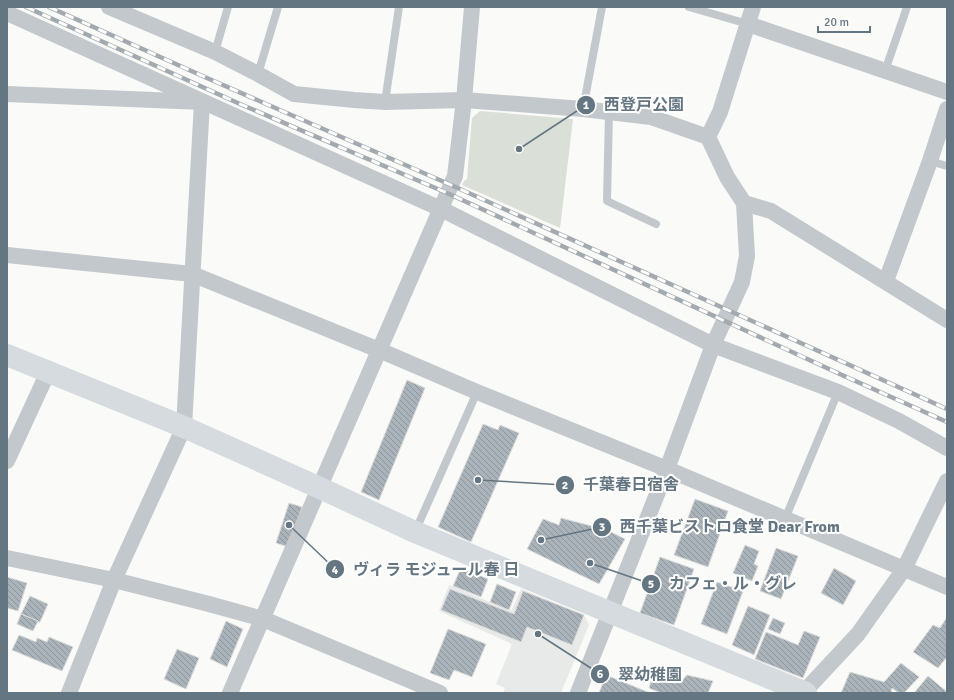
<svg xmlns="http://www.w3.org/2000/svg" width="954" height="700" font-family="Signika,'Noto Sans JP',sans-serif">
	<defs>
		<pattern id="building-back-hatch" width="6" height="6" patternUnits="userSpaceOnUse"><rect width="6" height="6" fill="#aab3b9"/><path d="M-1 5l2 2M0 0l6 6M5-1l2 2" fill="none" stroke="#8e969c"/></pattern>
	</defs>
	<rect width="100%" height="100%" fill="#fafaf8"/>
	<path fill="#e8e9e9" d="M 449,585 L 511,611 L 521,589 L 584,615 L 589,625 L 561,693 L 503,693 L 505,688 L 496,684 L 512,644 L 439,611 Z"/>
	<path fill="#dadfd7" d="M 480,111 L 573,119 L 560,228 L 462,185 L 464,181 L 467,179 L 472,118 Z"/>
	<g fill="url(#building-back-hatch)" stroke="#dcdcda">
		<path d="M 407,380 L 425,388 L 379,500 L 361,492 Z"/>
		<path d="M 483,424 L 498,430 L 500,425 L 519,433 L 471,542 L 438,527 Z"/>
		<path d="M 695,499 L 728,511 L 708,567 L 674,555 Z"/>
		<path d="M 289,503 L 302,507 L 288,547 L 276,543 Z"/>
		<path d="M 561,518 L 607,530 L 625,539 L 599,584 L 527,549 L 543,519 L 559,525 Z"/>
		<path d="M 745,545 L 759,551 L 754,564 L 758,566 L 752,581 L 733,573 Z"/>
		<path d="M 776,548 L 798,556 L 781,599 L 760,591 Z"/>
		<path d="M 660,557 L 694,569 L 674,625 L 640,613 Z"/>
		<path d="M 461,568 L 488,579 L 481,597 L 453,586 Z"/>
		<path d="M 834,568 L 856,581 L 843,605 L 821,593 Z"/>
		<path d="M 7,577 L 27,583 L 18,611 L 7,608 Z"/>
		<path d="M 717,582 L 743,591 L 727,634 L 701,624 Z"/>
		<path d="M 497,584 L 516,592 L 509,610 L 490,602 Z"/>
		<path d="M 450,589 L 514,614 L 523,591 L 584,615 L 572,645 L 527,627 L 521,642 L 441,610 Z"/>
		<path d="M 30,596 L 48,604 L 40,622 L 21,614 Z"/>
		<path d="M 748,606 L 770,615 L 754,655 L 732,645 Z"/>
		<path d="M 21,614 L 38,621 L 33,631 L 17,624 Z"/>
		<path d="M 947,617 L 947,657 L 938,668 L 913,652 L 933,625 L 940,628 Z"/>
		<path d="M 773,618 L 785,623 L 780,634 L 768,629 Z"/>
		<path d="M 226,621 L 243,629 L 227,667 L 210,659 Z"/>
		<path d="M 448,629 L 486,644 L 472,677 L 454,670 L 449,680 L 430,673 Z"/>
		<path d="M 804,631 L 820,637 L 803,678 L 755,659 L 766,632 L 798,645 Z"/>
		<path d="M 19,635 L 36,642 L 37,638 L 47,642 L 49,637 L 73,647 L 62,671 L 12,650 Z"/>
		<path d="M 177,649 L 199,658 L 186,689 L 164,679 Z"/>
		<path d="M 901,663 L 919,677 L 904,693 L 899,693 L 892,688 L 891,693 L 841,693 L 850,672 L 884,682 Z"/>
		<path d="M 654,671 L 681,682 L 687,675 L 713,681 L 708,693 L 661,693 L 649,688 Z"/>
		<path d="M 606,675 L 650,693 L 599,693 Z"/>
		<path d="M 928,676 L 946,691 L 945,693 L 914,693 Z"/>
	</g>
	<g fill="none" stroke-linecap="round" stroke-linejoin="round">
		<g stroke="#c3c8cc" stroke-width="8">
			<path d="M 689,7 L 748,24"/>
			<path d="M 215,52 L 228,7"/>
			<path d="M 885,71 L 907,7"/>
			<path d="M 258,74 L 278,7"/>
			<path d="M 385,102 L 399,7"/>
			<path d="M 583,109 L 602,7"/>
			<path d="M 609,112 L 607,201 L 656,224"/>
			<path d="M 930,161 L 947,166"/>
			<path d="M 785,519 L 838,392"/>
			<path d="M 415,532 L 477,392"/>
		</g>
		<g stroke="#c3c8cc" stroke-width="16">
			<path d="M 109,7 L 215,52 L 258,74 L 294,94 L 354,100 L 385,102 L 464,100 L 583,109 L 651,117 L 708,137"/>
			<path d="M 7,13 L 441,209 L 713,345 L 838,392 L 899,421 L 947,448"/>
			<path d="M 748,24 L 947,92"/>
			<path d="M 7,94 L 202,102 L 184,427 L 114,580 L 69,693"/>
			<path d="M 744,203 L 771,211 L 947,320"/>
			<path d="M 7,255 L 192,274 L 379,350 L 477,392 L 667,469 L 947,587"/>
			<path d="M 886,281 L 930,161 L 947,109"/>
			<path d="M 7,461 L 48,372"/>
			<path d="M 7,558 L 114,580 L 209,604 L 263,619 L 440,693"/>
			<path d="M 230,693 L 455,176 L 464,100 L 472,7"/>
			<path d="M 578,693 L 667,469 L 713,345 L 742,282 L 747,256 L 744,203 L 727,177 L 708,137 L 720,112 L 753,7"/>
			<path d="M 803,693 L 858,634 L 904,569 L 947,481"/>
		</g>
		<path stroke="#d6dbdf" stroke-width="22" d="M 7,355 L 184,427 L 320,488 L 415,532 L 806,693"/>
		<defs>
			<g id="rail">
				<path d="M 26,7 L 240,104 L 447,193 L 842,375 L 947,422"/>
				<path d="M 49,7 L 207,78 L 451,185 L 947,409"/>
			</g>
		</defs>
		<use href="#rail" stroke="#a2aab0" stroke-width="4.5"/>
		<use href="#rail" stroke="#fff" stroke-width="3" stroke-dasharray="9" stroke-linecap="butt"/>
	</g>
	<path fill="none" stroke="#657683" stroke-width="1.5" d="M519 149L586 105M478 480L565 485M541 540L602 527M289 525L335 569M590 563L651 584M538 634L600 674"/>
	<g fill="#657683" stroke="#fff" stroke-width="1.5">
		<circle cx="519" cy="149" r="4"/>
		<circle cx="478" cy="480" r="4"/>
		<circle cx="541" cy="540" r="4"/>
		<circle cx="289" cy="525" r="4"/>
		<circle cx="590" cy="563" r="4"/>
		<circle cx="538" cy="634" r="4"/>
		<circle cx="586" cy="105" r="10"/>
		<circle cx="565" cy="485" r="10"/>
		<circle cx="602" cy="527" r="10"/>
		<circle cx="335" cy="569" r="10"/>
		<circle cx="651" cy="584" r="10"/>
		<circle cx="600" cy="674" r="10"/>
	</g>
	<g font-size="12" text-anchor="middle" font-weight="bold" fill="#fff">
		<text x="586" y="109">1</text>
		<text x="565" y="489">2</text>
		<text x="602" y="531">3</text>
		<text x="335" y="574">4</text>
		<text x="651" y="588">5</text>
		<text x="600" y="678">6</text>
	</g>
	<g font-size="16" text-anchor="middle" font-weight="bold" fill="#657683" stroke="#fff" stroke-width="4" stroke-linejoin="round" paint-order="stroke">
		<text x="644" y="110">西登戸公園</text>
		<text x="631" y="490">千葉春日宿舎</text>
		<text x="730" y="532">西千葉ビストロ食堂 Dear From</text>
		<text x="436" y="575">ヴィラ モジュール春 日</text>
		<text x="733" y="589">カフェ・ル・グレ</text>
		<text x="650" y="680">翠幼稚園</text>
	</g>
	<rect width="954" height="700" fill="none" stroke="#657683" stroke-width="16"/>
	<path d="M818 26v6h52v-6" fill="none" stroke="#657683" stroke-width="2"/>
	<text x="824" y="26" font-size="12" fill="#657683" stroke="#ffffff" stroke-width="3" paint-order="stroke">20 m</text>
</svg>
